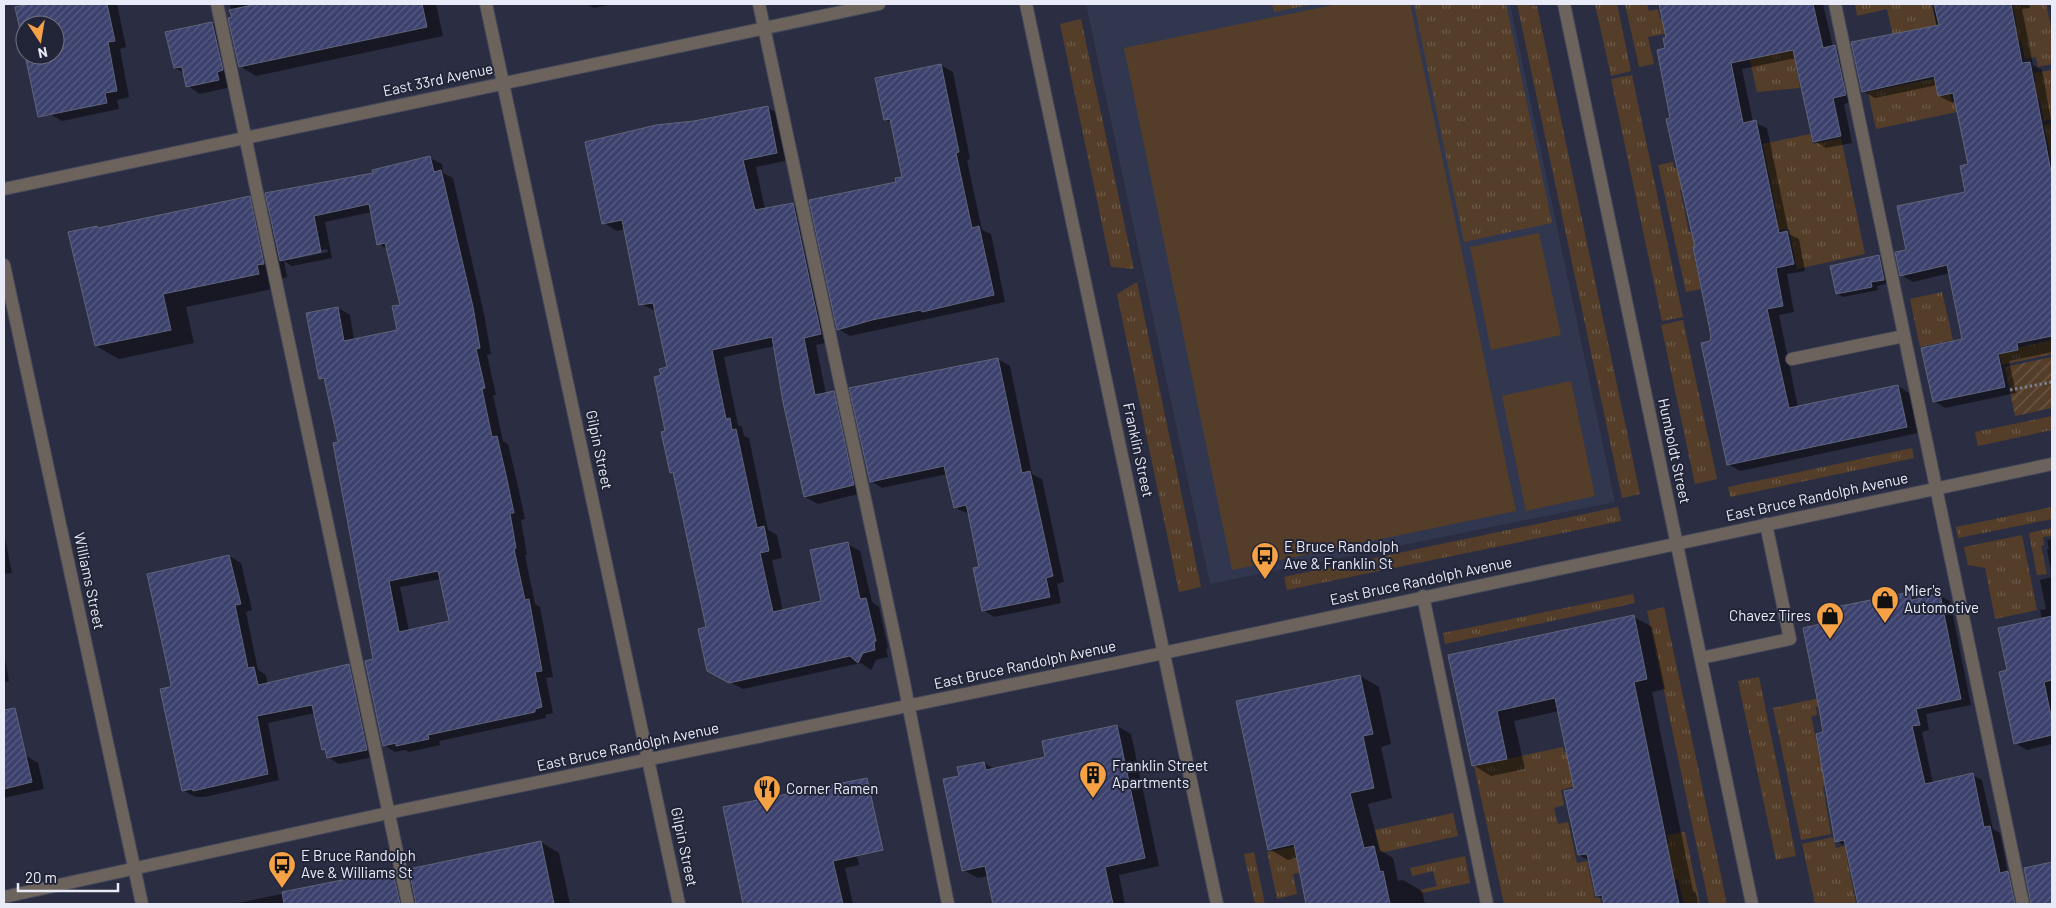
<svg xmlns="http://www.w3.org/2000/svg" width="2056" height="908" font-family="Barlow,sans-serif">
	<defs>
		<pattern id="grass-tufts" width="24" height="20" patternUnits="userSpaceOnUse" patternTransform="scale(1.25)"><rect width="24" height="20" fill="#543e29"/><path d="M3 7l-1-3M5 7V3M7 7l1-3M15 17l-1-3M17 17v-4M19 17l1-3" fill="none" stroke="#6d5a49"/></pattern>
		<pattern id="garden-furrows" width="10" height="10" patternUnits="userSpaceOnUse" patternTransform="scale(1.25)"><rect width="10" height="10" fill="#543e29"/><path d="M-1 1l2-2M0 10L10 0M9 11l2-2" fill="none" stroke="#6d5a49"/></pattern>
		<pattern id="building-hatch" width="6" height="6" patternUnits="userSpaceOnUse" patternTransform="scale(1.25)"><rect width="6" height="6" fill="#3c426d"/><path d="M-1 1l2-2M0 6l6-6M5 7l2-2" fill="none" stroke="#585d83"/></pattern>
	</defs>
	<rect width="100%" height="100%" fill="#2b2e42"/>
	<path fill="#323750" d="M 1086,4 L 1510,4 L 1615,502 L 1210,584 Z"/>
	<g fill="url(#grass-tufts)">
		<path d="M 1272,4 L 1314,4 L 1274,12 Z"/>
		<path d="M 1414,4 L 1506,4 L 1552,223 L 1464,242 Z"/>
		<path d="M 1517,4 L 1537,6 L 1640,494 L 1622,498 Z"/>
		<path d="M 1595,4 L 1617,4 L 1631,71 L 1611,76 Z"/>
		<path d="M 1625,4 L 1647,4 L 1649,11 L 1658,9 L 1660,19 L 1687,13 L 1679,31 L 1648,37 L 1654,64 L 1639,67 Z"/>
		<path d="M 1855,4 L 1932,4 L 1942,49 L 1896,49 L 1887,9 L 1857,16 Z"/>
		<path d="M 2019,4 L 2046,4 L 2052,31 L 2052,64 L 2038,67 L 2036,57 L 2025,59 L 2021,41 L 1994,47 L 1948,40 L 2017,25 L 2013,6 Z"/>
		<path d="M 1081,19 L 1134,269 L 1111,267 L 1060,24 Z"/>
		<path d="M 1821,42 L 1824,56 L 1795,62 L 1800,88 L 1757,92 L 1750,60 L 1758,58 L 1758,56 Z"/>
		<path d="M 2052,70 L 2052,119 L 2044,121 L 2039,98 L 2032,99 L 2028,83 L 2036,82 L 2034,73 Z"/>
		<path d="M 1632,75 L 1683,317 L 1662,321 L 1611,79 Z"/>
		<path d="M 1947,76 L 1952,103 L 2026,87 L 2028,97 L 1876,129 L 1868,92 Z"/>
		<path d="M 2052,123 L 2052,163 L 2044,125 Z"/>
		<path d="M 1810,134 L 1813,144 L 1841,138 L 1865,254 L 1797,269 L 1789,229 L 1775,231 L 1773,220 L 1778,219 L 1763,144 Z"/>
		<path d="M 1673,162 L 1674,168 L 1764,172 L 1680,190 L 1689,232 L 1712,227 L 1772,229 L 1692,247 L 1701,289 L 1686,292 L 1658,165 Z"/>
		<path d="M 1137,282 L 1201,587 L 1179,592 L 1117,294 Z"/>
		<path d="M 1942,292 L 1953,340 L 1920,347 L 1910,299 Z"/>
		<path d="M 1990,310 L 2017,348 L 2052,340 L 2052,354 L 2002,365 Z"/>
		<path d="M 1683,320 L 1717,479 L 1695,484 L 1661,325 Z"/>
		<path d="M 2052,416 L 2052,430 L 1978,446 L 1975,432 Z"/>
		<path d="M 1912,448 L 1914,458 L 1730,497 L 1728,487 Z"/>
		<path d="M 1618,507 L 1621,521 L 1287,590 L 1284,577 Z"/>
		<path d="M 2052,507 L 2052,519 L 1958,538 L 1956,527 Z"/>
		<path d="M 2052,528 L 2052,536 L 2043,537 L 2044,545 L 2041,546 L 2047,574 L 2037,575 L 2029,533 Z"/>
		<path d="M 2022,535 L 2037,610 L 1995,619 L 1985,568 L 1968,565 L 1964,547 Z"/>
		<path d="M 1633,594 L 1635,603 L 1445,644 L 1443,633 Z"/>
		<path d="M 1664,607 L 1727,904 L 1709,904 L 1647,611 Z"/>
		<path d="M 1759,677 L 1796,856 L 1776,860 L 1738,681 Z"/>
		<path d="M 1833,695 L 1834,703 L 1816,707 L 1817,715 L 1811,716 L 1822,768 L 1831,779 L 1823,787 L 1831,834 L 1801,840 L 1773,708 Z"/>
		<path d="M 1563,747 L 1564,752 L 1568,751 L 1576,786 L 1561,790 L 1564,805 L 1554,808 L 1558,824 L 1568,822 L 1577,863 L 1587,861 L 1595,898 L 1600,898 L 1601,904 L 1504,904 L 1474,766 Z"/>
		<path d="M 1453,813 L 1458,836 L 1380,853 L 1375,830 Z"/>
		<path d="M 1685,832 L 1700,904 L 1684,904 L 1678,879 L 1670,881 L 1662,846 L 1669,844 L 1667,835 Z"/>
		<path d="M 1344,836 L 1346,863 L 1293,874 L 1297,894 L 1277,899 L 1267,852 Z"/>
		<path d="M 1833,837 L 1836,848 L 1849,845 L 1851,853 L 1846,854 L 1856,904 L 1815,904 L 1802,844 Z"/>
		<path d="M 1254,852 L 1265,904 L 1255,904 L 1244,854 Z"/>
		<path d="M 1465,856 L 1470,883 L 1421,893 L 1420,890 L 1437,886 L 1433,871 L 1412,876 L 1410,868 Z"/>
	</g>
	<path fill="url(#garden-furrows)" d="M 2052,357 L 2052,408 L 2015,416 L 2005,367 Z"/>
	<g fill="#543e29">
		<path d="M 1338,4 L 1410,4 L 1516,511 L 1232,570 L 1124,48 Z"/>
		<path d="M 1539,233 L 1561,335 L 1491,350 L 1470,247 Z"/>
		<path d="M 1571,381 L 1595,496 L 1526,511 L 1502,396 Z"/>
	</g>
	<g fill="#0007" fill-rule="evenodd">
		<path d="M 24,4 L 117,4 L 126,47 L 120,49 L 129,97 L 117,100 L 119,109 L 62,121 L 50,114 L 27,55 L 55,55 L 55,25 L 25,25 L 25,48 Z"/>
		<path d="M 230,4 L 436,4 L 443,36 L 256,76 L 240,66 Z"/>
		<path d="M 586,4 L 614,4 L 594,8 Z"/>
		<path d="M 1660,4 L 1823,4 L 1833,47 L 1847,53 L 1857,101 L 1844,104 L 1852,143 L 1826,148 L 1814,141 L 1796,58 L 1742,69 L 1753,122 L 1767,128 L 1789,234 L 1799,239 L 1805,271 L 1787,274 L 1794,312 L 1779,315 L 1798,407 L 1898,386 L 1909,393 L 1918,433 L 1740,471 L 1728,464 L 1712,336 L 1672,119 L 1667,39 Z"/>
		<path d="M 1932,4 L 2029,4 L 2030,8 L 2022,9 L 2033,65 L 2042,70 L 2052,126 L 2052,352 L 2009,361 L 2016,393 L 1945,408 L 1934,401 L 1964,340 L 1950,273 L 1913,282 L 1901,275 L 1907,250 L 1967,193 L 1969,165 L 1956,101 L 1951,102 L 1939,96 L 1937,85 L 1875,98 L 1863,91 L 1937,27 Z"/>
		<path d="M 212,23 L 225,30 L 231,87 L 200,94 L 188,86 L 184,73 L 175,68 L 167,33 Z"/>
		<path d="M 941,65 L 953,72 L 970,159 L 967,160 L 982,230 L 991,234 L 1005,302 L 850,336 L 838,329 L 897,183 L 904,178 L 892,123 L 885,119 Z"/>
		<path d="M 767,107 L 780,115 L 789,160 L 756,167 L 765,209 L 793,205 L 806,212 L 834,341 L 816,345 L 826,394 L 833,392 L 846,400 L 866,492 L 818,504 L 805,497 L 775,346 L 724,357 L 738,425 L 742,427 L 744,436 L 749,438 L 768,530 L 777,535 L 782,558 L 772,560 L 783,611 L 823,602 L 847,544 L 860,551 L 872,602 L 879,607 L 888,648 L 886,649 L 888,657 L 876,660 L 871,670 L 861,663 L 743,689 L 722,678 L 674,474 L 671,472 L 662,376 L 668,368 L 656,311 L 640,304 L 625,229 L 617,231 L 604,223 L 694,122 Z"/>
		<path d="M 430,158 L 442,164 L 443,173 L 453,178 L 484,314 L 491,354 L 487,355 L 496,395 L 493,395 L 503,441 L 508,444 L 517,482 L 525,519 L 521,520 L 527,555 L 525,555 L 535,604 L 540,607 L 553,677 L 546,678 L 553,713 L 545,715 L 546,718 L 439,741 L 440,745 L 409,752 L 405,750 L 395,752 L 384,745 L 374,660 L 340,443 L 326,382 L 320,378 L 338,308 L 350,315 L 354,340 L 398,331 L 401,306 L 388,250 L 379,244 L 372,212 L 325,222 L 332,258 L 292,266 L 284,261 L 287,277 L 280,279 L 282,287 L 186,307 L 194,343 L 119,359 L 96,346 L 97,227 L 100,229 L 249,198 L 270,210 L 374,174 ZM 327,249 L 328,252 L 289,260 L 289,257 ZM 441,579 L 450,622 L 409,631 L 400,587 Z"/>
		<path d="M 1879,257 L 1885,260 L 1890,283 L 1877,286 L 1878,290 L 1843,297 L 1837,294 Z"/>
		<path d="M 998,359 L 1010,366 L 1032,474 L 1042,479 L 1064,582 L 1057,584 L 1061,603 L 994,617 L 983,610 L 981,568 L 969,514 L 955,508 L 947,474 L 882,488 L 871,481 L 851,389 Z"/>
		<path d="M 4,533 L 12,573 L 4,574 Z"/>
		<path d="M 2052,539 L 2052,576 L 2047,549 L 2049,549 L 2047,540 Z"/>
		<path d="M 229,556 L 241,563 L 252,610 L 246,612 L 258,670 L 266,675 L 268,685 L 349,666 L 360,672 L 378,756 L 339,764 L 328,757 L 326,750 L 323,749 L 315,713 L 268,723 L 279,780 L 205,797 L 195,797 L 183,790 L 171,688 Z"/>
		<path d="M 2052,577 L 2052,744 L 2027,750 L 2015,743 L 2009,671 L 2042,620 L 2040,610 L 2046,609 L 2040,580 Z"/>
		<path d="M 1910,594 L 1920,600 L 1940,596 L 1950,601 L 1971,705 L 1926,714 L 1929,730 L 1922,732 L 1933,783 L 1972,775 L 1982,780 L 1993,829 L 2000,833 L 2008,873 L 2018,878 L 2023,904 L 1859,904 L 1847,847 L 1837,841 L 1824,733 L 1830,623 Z"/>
		<path d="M 1634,617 L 1652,627 L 1665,689 L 1652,692 L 1693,891 L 1696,893 L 1698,904 L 1605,904 L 1604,899 L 1597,895 L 1590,861 L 1579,855 L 1575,790 L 1559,711 L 1514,721 L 1525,769 L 1491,776 L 1473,765 L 1450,656 Z"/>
		<path d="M 4,654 L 9,681 L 4,682 Z"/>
		<path d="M 1360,676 L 1379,687 L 1391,744 L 1381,747 L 1392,798 L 1368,804 L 1380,850 L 1393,858 L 1398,881 L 1403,880 L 1422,891 L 1425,904 L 1307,904 L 1298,857 L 1288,860 L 1269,849 Z"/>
		<path d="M 1117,726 L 1131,734 L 1159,866 L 1119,875 L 1125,904 L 994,904 L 988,876 L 978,878 L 963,870 L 961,777 L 984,763 L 995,769 L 1047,758 Z"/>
		<path d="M 25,755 L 38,763 L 44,789 L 4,798 L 4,759 Z"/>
		<path d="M 843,794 L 859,865 L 845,868 L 853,904 L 745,904 L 724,808 Z"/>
		<path d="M 541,842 L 559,853 L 570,904 L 233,904 L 387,872 L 414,886 Z"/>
		<path d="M 2052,863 L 2052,904 L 2032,904 L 2025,869 Z"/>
	</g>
	<g fill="url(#building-hatch)" stroke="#60647a" fill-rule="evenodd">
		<path d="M 31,4 L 107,4 L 115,41 L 108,42 L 117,91 L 105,93 L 107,103 L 38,117 L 25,55 L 55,55 L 55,25 L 25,25 L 25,54 L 15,7 Z"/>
		<path d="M 257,4 L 422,4 L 427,27 L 239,67 L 228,18 L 232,17 L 229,10 Z"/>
		<path d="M 1659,4 L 1813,4 L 1823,48 L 1835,45 L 1846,95 L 1833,98 L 1841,136 L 1813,142 L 1793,50 L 1731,63 L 1743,123 L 1756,120 L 1779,233 L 1787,231 L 1794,264 L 1776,268 L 1783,306 L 1767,309 L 1789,408 L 1898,385 L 1907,427 L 1727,465 L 1701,343 L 1710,341 L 1711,336 L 1693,247 L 1695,247 L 1666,119 L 1670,118 L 1657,50 L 1665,48 L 1663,38 L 1666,38 Z"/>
		<path d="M 1934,4 L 2011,4 L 2022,63 L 2030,62 L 2052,177 L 2052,336 L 2017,343 L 2018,350 L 1998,354 L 2005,387 L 1933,402 L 1921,348 L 1962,339 L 1947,265 L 1900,276 L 1895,252 L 1906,250 L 1897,206 L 1965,192 L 1960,166 L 1968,164 L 1953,93 L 1938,96 L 1934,76 L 1862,92 L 1851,42 L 1939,25 Z"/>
		<path d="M 212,22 L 223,70 L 217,72 L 219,80 L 186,87 L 182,67 L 174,68 L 165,32 Z"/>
		<path d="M 941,64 L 959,152 L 956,153 L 972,228 L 979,226 L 994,295 L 922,312 L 921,310 L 872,320 L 837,330 L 809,200 L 896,182 L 895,178 L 902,177 L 890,119 L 884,120 L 875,78 Z"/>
		<path d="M 768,106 L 777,153 L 743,160 L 755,210 L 793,203 L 821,334 L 804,338 L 815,395 L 834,391 L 854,485 L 804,497 L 783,402 L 772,337 L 712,350 L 726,419 L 730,418 L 732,430 L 736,429 L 757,528 L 764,526 L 769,551 L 760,553 L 773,612 L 821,601 L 810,550 L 848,542 L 860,599 L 866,598 L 876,641 L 874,642 L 875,650 L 863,653 L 858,663 L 850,656 L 729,683 L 707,671 L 698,629 L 706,627 L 673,472 L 670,473 L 661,432 L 665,431 L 654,377 L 661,375 L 659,369 L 667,367 L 653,303 L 639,305 L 622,220 L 602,224 L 585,142 L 656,125 L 694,121 Z"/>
		<path d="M 430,156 L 434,172 L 441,170 L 473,307 L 480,348 L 476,349 L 485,388 L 482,389 L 492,437 L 497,436 L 506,475 L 514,513 L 510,513 L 516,548 L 514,549 L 525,600 L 529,599 L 542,671 L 535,672 L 542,707 L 535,709 L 535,712 L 428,735 L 429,739 L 396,746 L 396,743 L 383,746 L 365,661 L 373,659 L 333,443 L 338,442 L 324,378 L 319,379 L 306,313 L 338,307 L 344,341 L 397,330 L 392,306 L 400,305 L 385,243 L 377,245 L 369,204 L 314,216 L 321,252 L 280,261 L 265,193 L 373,173 L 372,170 ZM 438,571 L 449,621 L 399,632 L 389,581 Z"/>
		<path d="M 250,196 L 264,264 L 257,265 L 259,274 L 163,294 L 171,330 L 95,346 L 68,232 L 97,226 L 98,228 Z"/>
		<path d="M 1879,255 L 1884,280 L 1871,282 L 1872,287 L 1836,294 L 1830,266 Z"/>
		<path d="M 998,358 L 1022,473 L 1030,471 L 1053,576 L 1046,578 L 1050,597 L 982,611 L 973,568 L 979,567 L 967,508 L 966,505 L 954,508 L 944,466 L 870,482 L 849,388 Z"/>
		<path d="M 229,555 L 241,604 L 235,605 L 248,668 L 254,667 L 258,685 L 349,664 L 367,750 L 327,758 L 325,749 L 322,750 L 312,705 L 257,716 L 268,774 L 193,791 L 192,789 L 182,791 L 160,689 L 170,687 L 171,684 L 147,574 Z"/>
		<path d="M 1910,592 L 1911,600 L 1940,594 L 1961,699 L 1916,709 L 1920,725 L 1912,726 L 1925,784 L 1973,773 L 1984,827 L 1990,826 L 2000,873 L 2008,871 L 2015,904 L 1858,904 L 1844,840 L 1835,842 L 1816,734 L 1823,732 L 1819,708 L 1803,628 L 1829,622 L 1826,609 Z"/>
		<path d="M 1634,615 L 1647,679 L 1634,682 L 1679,904 L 1604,904 L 1602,895 L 1596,896 L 1587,854 L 1578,855 L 1564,791 L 1574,789 L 1555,698 L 1497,711 L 1507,759 L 1472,766 L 1448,655 Z"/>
		<path d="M 2052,616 L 2052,680 L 2044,682 L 2052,721 L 2052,735 L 2014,744 L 1999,672 L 2007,670 L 1998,628 Z"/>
		<path d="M 1360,675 L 1373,734 L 1363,736 L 1374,788 L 1350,793 L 1364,848 L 1374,846 L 1380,872 L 1383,871 L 1390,904 L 1306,904 L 1294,844 L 1268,850 L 1236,701 Z"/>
		<path d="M 15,708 L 32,782 L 4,789 L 4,710 Z"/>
		<path d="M 1117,725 L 1145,858 L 1105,867 L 1113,904 L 993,904 L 985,866 L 962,871 L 943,779 L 959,776 L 957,767 L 984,762 L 986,770 L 1045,757 L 1042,741 Z"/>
		<path d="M 867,778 L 883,850 L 833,861 L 843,904 L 743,904 L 723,807 Z"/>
		<path d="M 541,841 L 554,904 L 416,904 L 409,869 Z"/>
		<path d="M 2052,862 L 2052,904 L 2031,904 L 2024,868 Z"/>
		<path d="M 387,871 L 388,873 L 393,872 L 400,904 L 284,904 L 282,892 Z"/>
	</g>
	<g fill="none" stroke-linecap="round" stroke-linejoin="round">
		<defs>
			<g id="minor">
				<path d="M 217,4 L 408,904"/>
				<path d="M 486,4 L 679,904"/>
				<path d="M 759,4 L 898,653 L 948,904"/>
				<path d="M 1026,4 L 1217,904"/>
				<path d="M 1564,4 L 1752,904"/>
				<path d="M 1835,4 L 2023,904"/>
				<path d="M 4,189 L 879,4"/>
				<path d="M 4,265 L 142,904"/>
				<path d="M 1792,359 L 1904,336"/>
				<path d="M 1423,596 L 1487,904"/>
				<path d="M 1701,658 L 1790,639 L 1766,524"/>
				<path d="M 4,897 L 388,813 L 1116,663 L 2052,464"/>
			</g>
		</defs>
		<use href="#minor" stroke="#46495b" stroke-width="14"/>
		<path stroke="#7c7f8f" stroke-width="3" stroke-dasharray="2.5 2.5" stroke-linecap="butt" d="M 2010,390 L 2052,382"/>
		<use href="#minor" stroke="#6c645c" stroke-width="12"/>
	</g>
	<defs>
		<symbol id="bus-pin" viewBox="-11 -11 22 30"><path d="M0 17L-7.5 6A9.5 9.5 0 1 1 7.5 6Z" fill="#f5a246" stroke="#222537"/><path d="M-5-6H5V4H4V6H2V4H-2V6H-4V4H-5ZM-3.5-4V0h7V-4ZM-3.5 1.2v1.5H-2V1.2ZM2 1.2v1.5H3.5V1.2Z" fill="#111"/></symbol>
		<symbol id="shop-pin" viewBox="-11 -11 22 30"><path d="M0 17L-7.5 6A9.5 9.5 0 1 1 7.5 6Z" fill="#f5a246" stroke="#222537"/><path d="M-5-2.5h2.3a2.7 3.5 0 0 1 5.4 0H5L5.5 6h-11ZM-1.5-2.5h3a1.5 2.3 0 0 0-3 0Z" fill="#111"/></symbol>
		<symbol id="building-pin" viewBox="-11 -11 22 30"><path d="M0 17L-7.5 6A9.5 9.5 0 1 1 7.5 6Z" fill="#f5a246" stroke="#222537"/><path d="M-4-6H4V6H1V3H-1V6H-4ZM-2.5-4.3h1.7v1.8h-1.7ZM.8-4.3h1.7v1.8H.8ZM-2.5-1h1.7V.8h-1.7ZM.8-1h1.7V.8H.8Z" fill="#111"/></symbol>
		<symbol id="restaurant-pin" viewBox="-11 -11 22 30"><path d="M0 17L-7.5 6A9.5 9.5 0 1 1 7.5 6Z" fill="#f5a246" stroke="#222537"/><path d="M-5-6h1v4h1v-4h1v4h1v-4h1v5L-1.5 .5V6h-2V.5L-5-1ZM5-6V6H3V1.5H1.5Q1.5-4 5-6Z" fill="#111"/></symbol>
	</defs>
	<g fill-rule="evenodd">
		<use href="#bus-pin" x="1249" y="540" width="32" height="43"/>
		<use href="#shop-pin" x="1869" y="584" width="32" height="43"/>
		<use href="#shop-pin" x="1814" y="600" width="32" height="43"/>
		<use href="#building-pin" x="1077" y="759" width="32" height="43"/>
		<use href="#restaurant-pin" x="751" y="773" width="32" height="43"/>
		<use href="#bus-pin" x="266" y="849" width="32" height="43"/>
	</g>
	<g text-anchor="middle" stroke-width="4" stroke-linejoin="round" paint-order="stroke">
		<g font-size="15" fill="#e9ecf8" stroke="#222537">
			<text transform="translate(438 80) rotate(-12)" y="5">East 33rd Avenue</text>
			<text transform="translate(599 450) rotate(78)" y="5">Gilpin Street</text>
			<text transform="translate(1138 450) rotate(78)" y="5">Franklin Street</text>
			<text transform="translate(1674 451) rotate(78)" y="5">Humboldt Street</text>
			<text transform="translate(1817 497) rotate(-12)" y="5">East Bruce Randolph Avenue</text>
			<text transform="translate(89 581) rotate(78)" y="5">Williams Street</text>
			<text transform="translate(1421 581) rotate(-12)" y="5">East Bruce Randolph Avenue</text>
			<text transform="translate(1025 665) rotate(-12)" y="5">East Bruce Randolph Avenue</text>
			<text transform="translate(628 747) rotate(-12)" y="5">East Bruce Randolph Avenue</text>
			<text transform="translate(684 847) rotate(78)" y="5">Gilpin Street</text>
		</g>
		<g font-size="15" fill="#e9ecf8" stroke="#222537" text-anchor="start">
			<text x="1284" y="552">E Bruce Randolph<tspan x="1284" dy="17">Ave &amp; Franklin St</tspan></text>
			<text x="1904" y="596">Mier's<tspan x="1904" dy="17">Automotive</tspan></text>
			<text x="1811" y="621" text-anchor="end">Chavez Tires</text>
			<text x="1112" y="771">Franklin Street<tspan x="1112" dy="17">Apartments</tspan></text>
			<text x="786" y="794">Corner Ramen</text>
			<text x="301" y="861">E Bruce Randolph<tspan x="301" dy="17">Ave &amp; Williams St</tspan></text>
		</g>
	</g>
	<rect width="2056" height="908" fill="none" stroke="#e9ecf8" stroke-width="10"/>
	<g transform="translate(40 40) rotate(168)"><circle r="24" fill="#222537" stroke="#727584"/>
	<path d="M0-4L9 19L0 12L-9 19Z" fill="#f5a246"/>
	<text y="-8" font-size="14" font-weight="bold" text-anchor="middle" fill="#e9ecf8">N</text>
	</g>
	<path d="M18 883v8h100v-8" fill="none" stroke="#e9ecf8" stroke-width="2.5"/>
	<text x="25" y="883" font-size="15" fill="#e9ecf8" stroke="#222537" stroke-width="4" paint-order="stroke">20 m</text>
</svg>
